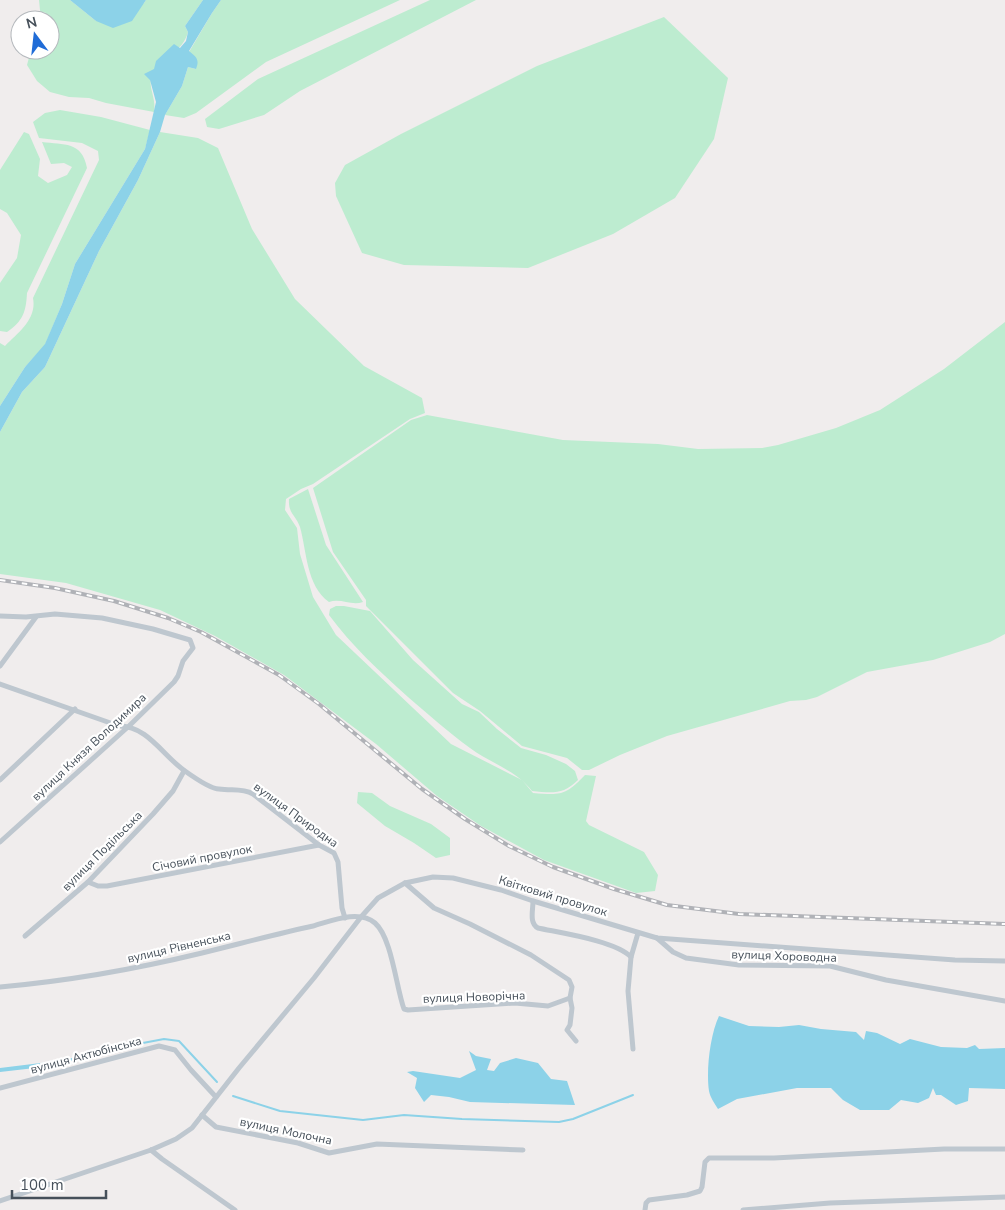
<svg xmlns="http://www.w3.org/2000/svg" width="1005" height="1210" font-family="'Nunito Sans',sans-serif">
	<rect width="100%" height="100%" fill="#f0eded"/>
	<g fill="#bdecd0">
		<path d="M 39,0 L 70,0 L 96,21 L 144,3 L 146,0 L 203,0 L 185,26 L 188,32 C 182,54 163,54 154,70 C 145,85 157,96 154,112 L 106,103 L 89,98 L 69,97 L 50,92 L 37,81 L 27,65 L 31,50 L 50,50 L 50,20 L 41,20 Z"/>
		<path d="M 221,0 L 400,0 L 266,62 L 196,113 L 184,118 L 165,115 L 182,86 L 188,67 L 196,69 L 189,52 L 212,13 Z"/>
		<path d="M 430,0 L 476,0 L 300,91 L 264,115 L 219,129 L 207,127 L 205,119 L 258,79 Z"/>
		<path d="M 664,17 L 728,78 L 714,139 L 675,198 L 613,234 L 528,268 L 404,265 L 362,253 L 336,196 L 335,183 L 345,165 L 401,134 L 537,66 Z"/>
		<path d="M 60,110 L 101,117 L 150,130 L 145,149 L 75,264 L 62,304 L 45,345 L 25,367 L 0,406 L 0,343 L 5,346 C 19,332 37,319 33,298 L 99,160 L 98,151 L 82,143 L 39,138 L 33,122 L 45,113 Z"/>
		<path d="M 24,132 L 29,134 L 40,159 L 38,176 L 48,183 L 67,175 L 72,167 L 64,163 L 51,164 L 42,142 C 64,145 82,141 87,168 L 27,293 C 26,312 23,321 7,332 L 0,331 L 0,283 L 17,258 L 21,235 L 7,213 L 0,209 L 0,170 Z"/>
		<path d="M 160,132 L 198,138 L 218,148 L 252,229 L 295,299 L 364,366 L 422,398 L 425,413 L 410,419 L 313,484 L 301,489 L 286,499 L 285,510 L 297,528 L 300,554 L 313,597 L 336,635 L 451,744 L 522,780 L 533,793 C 561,795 565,796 585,775 L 596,776 L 586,821 L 589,825 L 644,852 L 658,875 L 655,891 L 636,893 L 544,860 L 481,826 L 437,796 L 376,744 L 284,675 L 215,636 L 160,610 L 66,583 L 0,574 L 0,432 L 22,392 L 45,367 L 99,251 L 138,180 Z"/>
		<path d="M 1005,322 L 1005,634 L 990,642 L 933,660 L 867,672 L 817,697 L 806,700 L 790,701 L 667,736 L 620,755 L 589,770 L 582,770 L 567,758 L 522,746 L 480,711 L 453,693 L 366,606 L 366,600 L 333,552 L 313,488 L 411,420 L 427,415 L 563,440 L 658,444 L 698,449 L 762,448 L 778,445 L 836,428 L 880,410 L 944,369 Z"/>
		<path d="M 308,489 L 326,545 L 363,602 C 351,606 341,598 329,602 C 306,585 307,552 300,527 C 296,515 288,514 289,499 Z"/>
		<path d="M 336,606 L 344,606 L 370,611 L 413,660 L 462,704 L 479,712 L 497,729 L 521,748 L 546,755 L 566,764 L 575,771 L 578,780 C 563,795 552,793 532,791 C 516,770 490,763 470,748 C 448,732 429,715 408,697 C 380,672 351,645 329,615 L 330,609 Z"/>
		<path d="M 358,792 L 372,793 L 390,806 L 431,824 L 450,838 L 450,855 L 436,858 L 414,843 L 385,826 L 357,803 Z"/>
	</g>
	<g fill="#8cd2e8">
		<path d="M 70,0 L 146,0 L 132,21 L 113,28 L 96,21 Z"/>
		<path d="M 203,0 L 221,0 L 212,13 L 189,51 C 196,57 200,59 196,69 L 188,67 L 182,86 L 165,115 L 160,132 L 138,180 L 99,251 L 45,367 L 22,392 L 0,432 L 0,406 L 25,367 L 45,344 L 62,304 L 75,264 L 145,149 L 156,102 L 150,80 L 144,74 L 154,69 L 156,61 L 174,44 L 180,48 L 186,41 L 188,32 L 185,26 Z"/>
		<path d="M 719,1016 L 749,1026 L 779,1027 L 799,1025 L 821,1029 L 856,1032 L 864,1040 L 866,1031 L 877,1033 L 900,1044 L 910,1039 L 941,1047 L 967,1048 L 975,1045 L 979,1049 L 1005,1048 L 1005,1089 L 969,1088 L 968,1101 L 956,1105 L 941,1095 L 936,1095 L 933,1088 L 929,1098 L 918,1103 L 901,1100 L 889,1110 L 860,1110 L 843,1100 L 831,1088 L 797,1088 L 737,1099 L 718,1109 C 715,1104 710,1097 709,1091 C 706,1071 710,1035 719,1016 Z"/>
		<path d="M 469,1051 L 476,1056 L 491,1059 L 487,1070 L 494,1071 L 500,1063 L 516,1058 L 538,1063 L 551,1079 L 567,1081 L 575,1105 L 470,1102 L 449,1097 L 431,1095 L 424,1102 L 415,1088 L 417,1078 L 407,1072 L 413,1071 L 460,1078 L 476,1070 Z"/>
		<path d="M 90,1053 L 61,1065 L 0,1072 L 0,1068 L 65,1060 Z"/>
	</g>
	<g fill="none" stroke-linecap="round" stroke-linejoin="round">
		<g stroke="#8cd2e8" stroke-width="2">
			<path d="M 90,1053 L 164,1039 L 179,1041 L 217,1082"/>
			<path d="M 233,1096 L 280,1111 L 363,1120 L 404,1115 L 462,1119 L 559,1122 L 573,1119 L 633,1095"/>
		</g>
		<g stroke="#bec7cf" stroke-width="5">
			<path d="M 0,616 L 26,617 L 55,614 L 102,618 L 153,629 L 190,640 L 193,648 L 183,661 L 178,676 L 174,682 L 129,726 L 0,842"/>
			<path d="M 0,666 L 36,617"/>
			<path d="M 0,684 L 119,726 C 148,726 163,756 185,771 C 192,776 211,789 219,789 C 232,791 242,788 253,794 L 319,845 L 334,853 L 338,862 L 342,908 L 345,918"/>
			<path d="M 0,780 L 75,709"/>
			<path d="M 88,882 L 98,886 L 107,886 L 319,845"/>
			<path d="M 405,883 L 434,908 L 470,924 L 531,955 L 569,980 L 572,987 L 570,998 L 572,1008 L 570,1025 L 567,1030 L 576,1041"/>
			<path d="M 533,901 C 533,911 529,923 538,928 C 561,933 616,941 631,957 L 638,933"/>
			<path d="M 25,936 L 88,882 L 153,814 L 173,791 L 184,771"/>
			<path d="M 657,938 L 673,952 L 686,958 L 739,965 L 830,966 L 886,980 L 1005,1001"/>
			<path d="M 631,957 L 628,991 L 633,1049"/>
			<path d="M 0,987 C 68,981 136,969 202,953 C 239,944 276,934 313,926 C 331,921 359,909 375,923 C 392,938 396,987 404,1009 L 408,1010 L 515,1003 L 548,1006 L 570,998"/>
			<path d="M 0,1088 L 159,1046 L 175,1050 L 191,1070 L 216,1097"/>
			<path d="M 202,1115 L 216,1127 L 298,1143 L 329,1153 L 377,1144 L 523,1150"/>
			<path d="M 151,1150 L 162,1159 L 235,1210"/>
			<path d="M 0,1201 L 151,1150 L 176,1139 L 192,1128 L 239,1068 L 314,978 L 361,917 L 378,898 L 405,883 L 433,877 L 453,878 L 501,890 L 533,901 L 657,938 L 955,960 L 1005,961"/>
			<path d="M 645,1210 L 646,1203 L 649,1200 L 687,1195 L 700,1191 L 702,1187 L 705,1162 L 709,1158 L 774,1158 L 944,1149 L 1005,1149"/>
			<path d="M 743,1210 L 830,1203 L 1005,1197"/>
		</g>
		<defs>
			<path id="rail" d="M 0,580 L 55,588 L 114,601 L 168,618 L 201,632 L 279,675 L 319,704 L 422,789 L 465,819 L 509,846 L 553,867 L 614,889 L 667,905 L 739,914 L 1005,924"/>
		</defs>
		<use href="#rail" stroke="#b0b2b7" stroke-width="4"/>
		<use href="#rail" stroke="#fff" stroke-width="2" stroke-dasharray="5.5" stroke-linecap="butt"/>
	</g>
	<g text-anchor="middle" stroke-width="4.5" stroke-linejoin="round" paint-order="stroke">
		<g font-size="12" fill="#46505a" stroke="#fff">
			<text transform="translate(89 747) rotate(-43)" y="4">вулиця Князя Володимира</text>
			<text transform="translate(296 815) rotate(36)" y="4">вулиця Природна</text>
			<text transform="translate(102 851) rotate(-45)" y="4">вулиця Подільська</text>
			<text transform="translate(202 858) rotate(-11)" y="4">Січовий провулок</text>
			<text transform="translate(553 896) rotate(17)" y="4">Квітковий провулок</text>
			<text transform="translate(179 947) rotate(-13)" y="4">вулиця Рівненська</text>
			<text transform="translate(784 956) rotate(2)" y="4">вулиця Хороводна</text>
			<text transform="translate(474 997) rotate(-2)" y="4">вулиця Новорічна</text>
			<text transform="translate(86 1055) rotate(-15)" y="4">вулиця Актюбінська</text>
			<text transform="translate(286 1131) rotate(12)" y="4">вулиця Молочна</text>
		</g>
	</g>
	<g transform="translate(35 35) rotate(345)"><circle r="24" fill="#ffffff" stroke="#b5b9bd"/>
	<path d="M0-4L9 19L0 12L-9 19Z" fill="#206cd7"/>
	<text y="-8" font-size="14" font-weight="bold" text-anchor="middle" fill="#46505a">N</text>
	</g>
	<path d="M12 1190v8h94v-8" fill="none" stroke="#46505a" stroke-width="2.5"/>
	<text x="20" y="1190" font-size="15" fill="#46505a" stroke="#ffffff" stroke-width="4" paint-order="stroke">100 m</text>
</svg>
